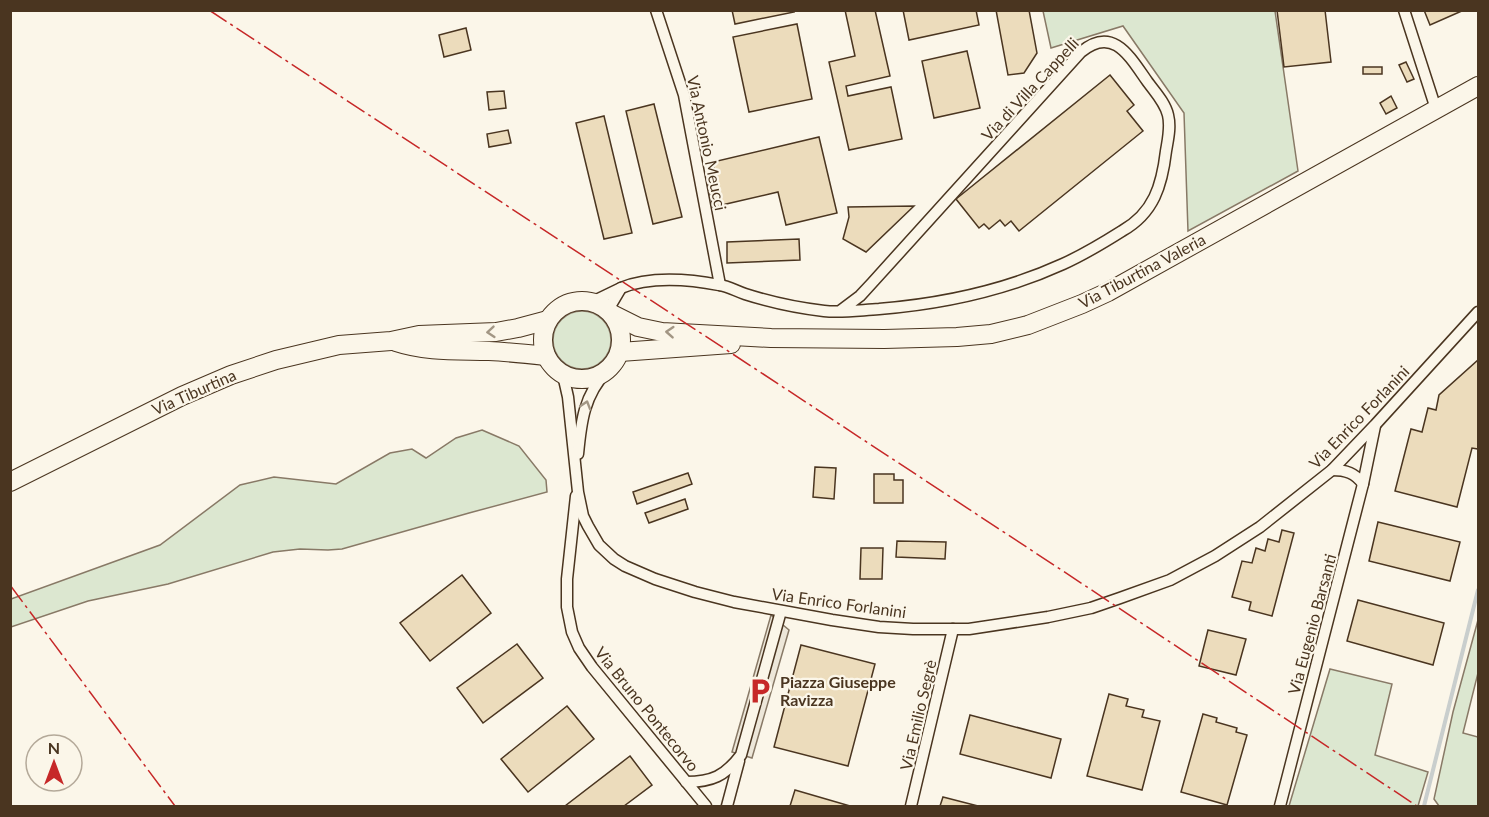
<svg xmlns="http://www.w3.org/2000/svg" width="1489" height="817" font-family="Lato,sans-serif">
	<rect width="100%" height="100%" fill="#fbf6e9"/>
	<g fill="#dce7d0" stroke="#887966" stroke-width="1.5">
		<path d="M 1043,11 L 1275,11 L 1298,171 L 1188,231 L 1184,113 L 1123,26 L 1051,48 Z"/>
		<circle cx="582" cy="340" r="29"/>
		<path d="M 482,430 L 519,446 L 546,480 L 547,492 L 469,513 L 342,549 L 328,550 L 300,549 L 273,552 L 168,584 L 88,601 L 11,627 L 11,599 L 160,545 L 240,485 L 274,477 L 336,484 L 390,453 L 412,449 L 426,458 L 456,438 Z"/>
		<path d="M 1478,620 L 1478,673 L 1463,733 L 1478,737 L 1478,806 L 1439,806 L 1434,799 L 1453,712 Z"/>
		<path d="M 1330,669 L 1392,684 L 1375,755 L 1428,772 L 1418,806 L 1289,806 Z"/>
	</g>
	<path fill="#ede7d9" stroke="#887966" stroke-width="1.5" d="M 771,615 L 789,630 L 752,758 L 732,752 Z"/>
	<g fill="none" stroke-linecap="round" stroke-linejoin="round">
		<path stroke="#c9cecd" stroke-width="4" d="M 1424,806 L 1478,590"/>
	</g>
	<g fill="#ecdcbc" stroke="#4a3520" stroke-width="1.5">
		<path d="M 732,10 L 793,10 L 794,12 L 735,24 Z"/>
		<path d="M 845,10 L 875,10 L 890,76 L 846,86 L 848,96 L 891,87 L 902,139 L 849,150 L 829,62 L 855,56 Z"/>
		<path d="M 903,10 L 976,10 L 979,25 L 909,40 Z"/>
		<path d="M 996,10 L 1029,10 L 1037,53 L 1024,73 L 1008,75 Z"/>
		<path d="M 1277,10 L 1325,10 L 1331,62 L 1284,67 Z"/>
		<path d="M 1424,10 L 1464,10 L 1430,25 Z"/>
		<path d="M 797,24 L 812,99 L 749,112 L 733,37 Z"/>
		<path d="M 466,28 L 471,50 L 444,57 L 439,35 Z"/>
		<path d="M 967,51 L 980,108 L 934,118 L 922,61 Z"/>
		<path d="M 1406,62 L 1414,79 L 1407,82 L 1399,65 Z"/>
		<rect x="1363" y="67" width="19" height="7"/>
		<path d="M 1110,75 L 1134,105 L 1127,111 L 1143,131 L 1019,231 L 1011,221 L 1005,226 L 1000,220 L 989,229 L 984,224 L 979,228 L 956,199 Z"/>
		<path d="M 504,91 L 506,108 L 489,110 L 487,92 Z"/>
		<path d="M 1391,96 L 1397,108 L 1386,114 L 1380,103 Z"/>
		<path d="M 654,104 L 682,217 L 653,224 L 626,111 Z"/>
		<path d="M 604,116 L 632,233 L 604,239 L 576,123 Z"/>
		<path d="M 508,130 L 511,143 L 489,147 L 487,134 Z"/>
		<path d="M 819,137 L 837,213 L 786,225 L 778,192 L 713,207 L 708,185 L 717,183 L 713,162 Z"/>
		<path d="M 914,206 L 866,252 L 843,239 L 849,217 L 848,207 Z"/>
		<path d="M 799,239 L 800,260 L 727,263 L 727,242 Z"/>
		<path d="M 1478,360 L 1478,449 L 1472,448 L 1457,507 L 1395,491 L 1411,429 L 1422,432 L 1428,408 L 1436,410 L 1439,395 Z"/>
		<path d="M 815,467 L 836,468 L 834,499 L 813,497 Z"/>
		<path d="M 688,473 L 692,484 L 637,504 L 633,492 Z"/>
		<path d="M 874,474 L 894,474 L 894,480 L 903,480 L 903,503 L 874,503 Z"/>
		<path d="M 685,499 L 688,509 L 649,523 L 645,513 Z"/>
		<path d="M 1378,522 L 1460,542 L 1450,581 L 1369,561 Z"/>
		<path d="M 1282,530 L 1294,533 L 1272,616 L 1249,610 L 1251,602 L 1232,597 L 1242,561 L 1252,563 L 1256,548 L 1265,551 L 1268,539 L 1279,542 Z"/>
		<path d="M 897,541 L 946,542 L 945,559 L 896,557 Z"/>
		<path d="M 861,548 L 883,548 L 882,579 L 860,579 Z"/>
		<path d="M 462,575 L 491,613 L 430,661 L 400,623 Z"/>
		<path d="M 1358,600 L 1444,623 L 1433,665 L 1347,641 Z"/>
		<path d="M 1208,630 L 1246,639 L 1236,675 L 1199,666 Z"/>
		<path d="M 517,644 L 543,678 L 483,723 L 457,688 Z"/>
		<path d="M 801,645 L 875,664 L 848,766 L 774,747 Z"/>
		<path d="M 1109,694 L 1128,699 L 1126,706 L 1144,710 L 1142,717 L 1160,721 L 1142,790 L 1087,776 Z"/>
		<path d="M 567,706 L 594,739 L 528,792 L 501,759 Z"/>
		<path d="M 1203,714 L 1217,718 L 1216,722 L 1237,728 L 1236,732 L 1247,735 L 1227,805 L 1181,792 Z"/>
		<path d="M 970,715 L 1061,739 L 1051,778 L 960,754 Z"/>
		<path d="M 630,756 L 652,785 L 624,806 L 565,806 Z"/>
		<path d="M 795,790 L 850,806 L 790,806 Z"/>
		<path d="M 943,797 L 978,806 L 940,806 Z"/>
	</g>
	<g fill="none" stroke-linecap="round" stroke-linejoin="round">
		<defs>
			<g id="street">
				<path d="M 656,10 L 684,95 L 720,285"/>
				<path d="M 1404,10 L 1436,109"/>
				<path d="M 621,288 C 649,276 689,279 719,285 C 728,286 736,291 745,294 C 770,302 798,308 824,311 C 842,313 861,310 879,309 C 941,304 1006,290 1063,264 C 1083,255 1103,243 1122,231 C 1154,213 1162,185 1166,151 C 1168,139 1171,127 1168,115 C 1165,102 1154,91 1147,81 C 1130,57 1113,25 1081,52 L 872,283 L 860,296 L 840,311"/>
				<path d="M 592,302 L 621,288 L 608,310"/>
				<path d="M 563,375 L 568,397 L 578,492 L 583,516 L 588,526 L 599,545 L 614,559 L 625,566 L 655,579 L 695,592 L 734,602 L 832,620 L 879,627 L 913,629 L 969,629 L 1048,617 L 1091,608 L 1120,598 L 1170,580 L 1215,556 L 1260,527 L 1332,470 L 1375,425 L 1478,312"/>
				<path d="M 578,454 C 581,422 584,395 607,371"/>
				<path d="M 1332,470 C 1346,470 1355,473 1363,484"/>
				<path d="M 576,496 L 567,579 L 567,607 L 572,632 L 579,648 L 592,667 L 706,806"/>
				<path d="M 686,782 C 712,782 725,776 741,755 L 781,611"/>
				<path d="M 727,806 L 739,761"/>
				<path d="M 911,806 L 953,629"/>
				<path d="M 1280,806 L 1363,484 L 1375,426"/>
			</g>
			<g id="primary">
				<circle cx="582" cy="340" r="39"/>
				<path d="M 612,314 L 638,327 L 662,332 L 771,338 L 884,339 L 957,337 L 991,334 L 1028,325 L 1082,304 L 1108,292 L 1478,86"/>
				<path d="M 396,342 C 426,352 458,350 489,351 C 508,352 527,354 546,356"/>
				<path d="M 620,352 L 731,344"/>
				<path d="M 10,482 L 182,396 L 231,375 L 276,360 L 339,345 L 391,341 L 419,335 L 496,332 L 518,328 L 548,320"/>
			</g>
		</defs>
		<use href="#street" stroke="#4a3520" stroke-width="13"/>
		<use href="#primary" stroke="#4a3520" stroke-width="20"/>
		<use href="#street" stroke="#fbf6e9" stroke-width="10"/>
		<use href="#primary" stroke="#fbf6e9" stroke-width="18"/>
		<g stroke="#c62828" stroke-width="1.5" stroke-dasharray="21 4.5 3 4.5" stroke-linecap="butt">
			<path d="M 209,10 L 1063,571 L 1417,806"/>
			<path d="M 10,585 L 175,806"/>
		</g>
	</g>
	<defs><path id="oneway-chevron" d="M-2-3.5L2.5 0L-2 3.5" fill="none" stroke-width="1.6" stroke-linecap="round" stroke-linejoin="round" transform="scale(1.5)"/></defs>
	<g stroke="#a29684">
		<use href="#oneway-chevron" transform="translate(491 332) rotate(175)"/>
		<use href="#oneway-chevron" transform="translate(670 332) rotate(-176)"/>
		<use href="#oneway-chevron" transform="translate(586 405) rotate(-73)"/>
	</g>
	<defs>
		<symbol id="parking-bare" viewBox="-9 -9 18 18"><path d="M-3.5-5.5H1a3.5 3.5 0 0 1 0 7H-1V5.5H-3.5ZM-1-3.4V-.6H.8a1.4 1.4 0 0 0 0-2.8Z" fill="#c62828" stroke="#fbf6e9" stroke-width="2.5" paint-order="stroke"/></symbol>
	</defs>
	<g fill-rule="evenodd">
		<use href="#parking-bare" x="741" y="672" width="38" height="38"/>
	</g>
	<g text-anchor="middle" stroke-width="4.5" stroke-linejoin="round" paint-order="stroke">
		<g font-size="16" fill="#4a3520" stroke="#fbf6e9">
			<text transform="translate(1030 89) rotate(-47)" y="6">Via di Villa Cappelli</text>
			<text transform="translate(707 143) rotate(78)" y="6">Via Antonio Meucci</text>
			<text transform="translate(1142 271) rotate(-28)" y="6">Via Tiburtina Valeria</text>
			<text transform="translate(194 392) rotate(-24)" y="6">Via Tiburtina</text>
			<text transform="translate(1359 417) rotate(-46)" y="6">Via Enrico Forlanini</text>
			<text transform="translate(839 603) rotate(8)" y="6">Via Enrico Forlanini</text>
			<text transform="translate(1312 624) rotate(-75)" y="6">Via Eugenio Barsanti</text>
			<text transform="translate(647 709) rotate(51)" y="6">Via Bruno Pontecorvo</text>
			<text transform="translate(918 715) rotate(-77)" y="6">Via Emilio Segrè</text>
		</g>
		<g font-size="16" font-weight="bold" fill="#4a3520" stroke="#fbf6e9" text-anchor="start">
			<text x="780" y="688">Piazza Giuseppe<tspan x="780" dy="18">Ravizza</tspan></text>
		</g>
	</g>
	<rect width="1489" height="817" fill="none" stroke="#4a3520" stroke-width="24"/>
	<g transform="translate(54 763)"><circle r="28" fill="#fbf6e9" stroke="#b4a999" stroke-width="1.5"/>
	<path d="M0-4.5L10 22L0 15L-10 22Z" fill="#c62828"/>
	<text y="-9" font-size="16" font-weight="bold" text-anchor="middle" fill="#4a3520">N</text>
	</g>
</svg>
